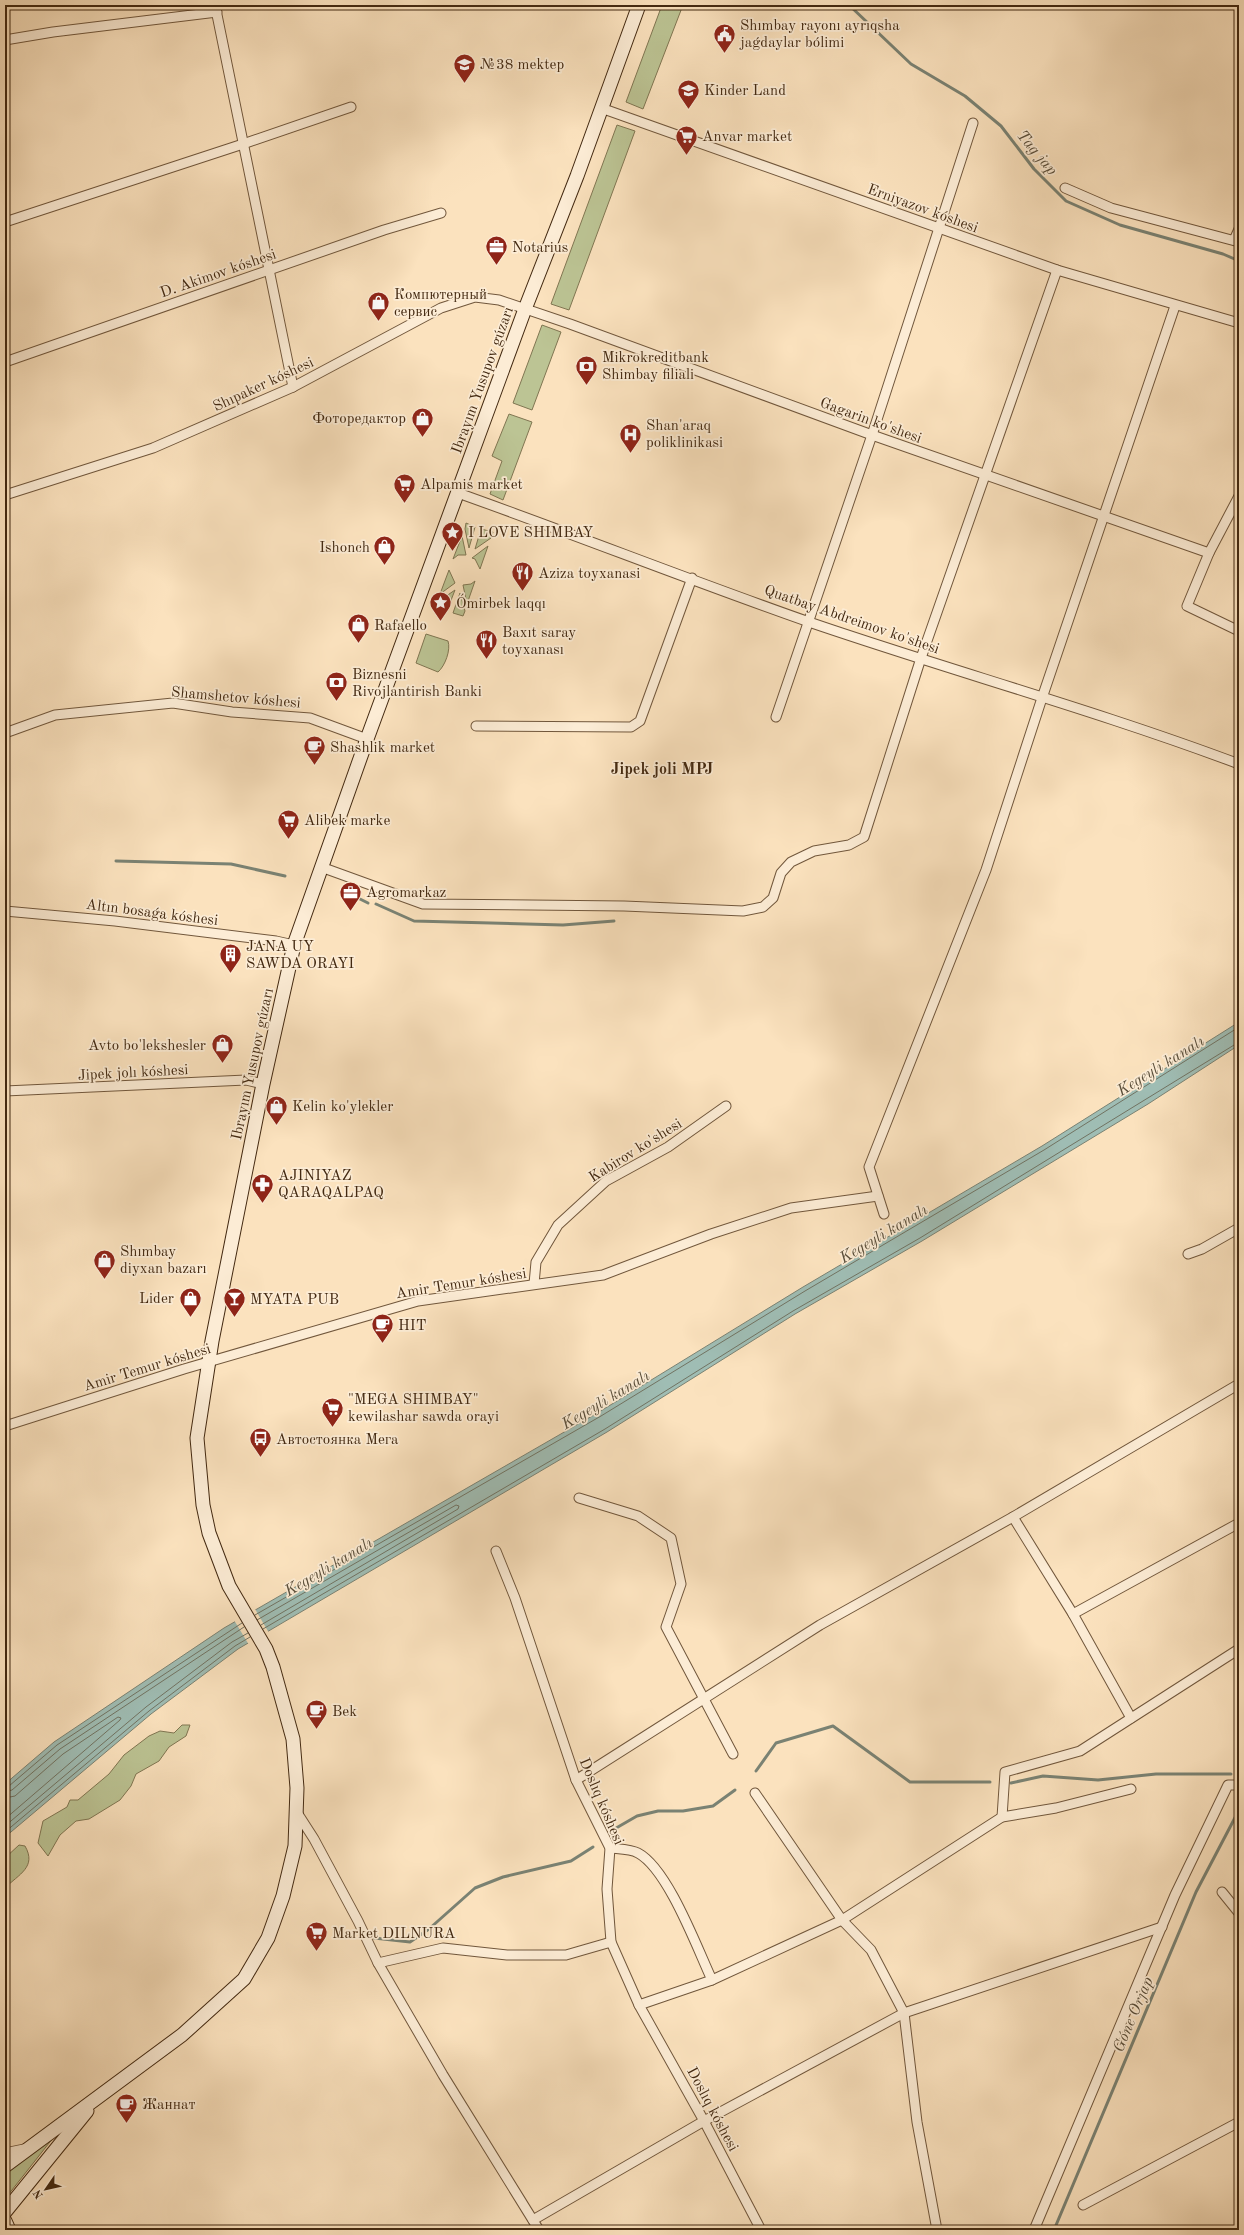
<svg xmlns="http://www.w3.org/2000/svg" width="1244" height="2235" font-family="'Old Standard TT',serif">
	<rect width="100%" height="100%" fill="#fbe2be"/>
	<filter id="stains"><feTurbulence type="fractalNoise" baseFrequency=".005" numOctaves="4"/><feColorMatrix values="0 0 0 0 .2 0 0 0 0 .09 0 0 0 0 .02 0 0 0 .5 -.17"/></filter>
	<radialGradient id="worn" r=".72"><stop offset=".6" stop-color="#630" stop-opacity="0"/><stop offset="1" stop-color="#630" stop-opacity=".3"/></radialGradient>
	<g fill="#bcc494" stroke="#807652">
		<path d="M 662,5 L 683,5 L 643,109 L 626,102 Z"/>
		<path d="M 617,125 L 635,131 L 569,310 L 551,304 Z"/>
		<path d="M 542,325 L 561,332 L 532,410 L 513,403 Z"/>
		<path d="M 509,414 L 532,422 L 503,500 L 490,494 L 502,461 L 492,456 Z"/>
		<path d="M 466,523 L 475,527 L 469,548 L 465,529 Z"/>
		<path d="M 481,529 L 493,532 L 491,538 L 475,549 Z"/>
		<path d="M 462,536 L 466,555 L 458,555 L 453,559 Z"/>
		<path d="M 488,546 L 480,569 L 475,559 L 472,558 Z"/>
		<path d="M 449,570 L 455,583 L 440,594 Z"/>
		<path d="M 475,581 L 467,604 L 463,585 L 471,584 Z"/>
		<path d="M 455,590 L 446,613 L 436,611 L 439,601 Z"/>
		<path d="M 460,593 L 465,611 L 463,616 L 453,613 Z"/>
		<path d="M 426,634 L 448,641 C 451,650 445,666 438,672 L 416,663 Z"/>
		<path d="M 182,1725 L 190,1725 L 186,1736 L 169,1747 L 159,1761 L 136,1774 L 131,1786 L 120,1800 L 89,1819 L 76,1821 L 60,1835 L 48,1856 L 38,1843 L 43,1821 L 67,1807 L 70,1800 L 78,1800 L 109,1774 L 124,1755 L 149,1736 L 160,1731 L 174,1733 Z"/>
		<path d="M 19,1845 L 25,1846 C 37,1867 19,1874 5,1888 L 5,1858 Z"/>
		<path d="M 57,2133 L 8,2195 L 5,2191 L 5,2172 Z"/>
	</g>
	<path fill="#9fbdb4" stroke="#7a8273" d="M 1239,1022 L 1239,1045 L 1148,1104 L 922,1241 L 795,1314 L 607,1432 L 238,1649 L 151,1714 L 5,1837 L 5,1784 L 54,1742 L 224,1628 L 599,1412 L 803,1287 L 1042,1146 Z"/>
	<path fill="#fbe2be" d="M 255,1609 L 269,1633 L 249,1645 L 234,1620 Z"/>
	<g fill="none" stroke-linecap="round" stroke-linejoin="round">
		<g stroke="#717362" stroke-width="1">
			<path d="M 255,1615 L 601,1416 L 805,1291 L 1044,1150 L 1239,1027"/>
			<path d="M 257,1620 L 456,1505 L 459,1506 L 458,1509 L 261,1625"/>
			<path d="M 263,1629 L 605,1429 L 793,1311 L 920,1238 L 1239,1042"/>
			<path d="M 5,1787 L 9,1786 L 57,1745 L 242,1623"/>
			<path d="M 5,1792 L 12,1790 L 60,1749 L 244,1627"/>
			<path d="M 5,1798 L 15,1796 L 63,1754 L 118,1717 L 121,1718 L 120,1720 L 5,1819"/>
			<path d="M 5,1826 L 146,1707 L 232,1642 L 248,1633"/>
			<path d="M 5,1832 L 149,1711 L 235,1646 L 250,1637"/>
		</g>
		<g stroke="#7a8273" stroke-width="3">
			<path d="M 849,5 L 911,64 L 965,96 L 1001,126 L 1034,169 L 1066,201 L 1120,225 L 1223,254 L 1239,261"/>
			<path d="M 116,861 L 231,864 L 285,876"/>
			<path d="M 346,892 L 368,903"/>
			<path d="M 376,904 L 414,921 L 563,925 L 614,921"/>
			<path d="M 756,1771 L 776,1743 L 833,1726 L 910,1782 L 990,1782"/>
			<path d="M 1011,1783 L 1043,1776 L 1098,1780 L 1156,1774 L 1231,1774"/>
			<path d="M 611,1831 L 637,1816 L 658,1811 L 683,1811 L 713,1806 L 735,1790"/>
			<path d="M 374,1938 L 410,1942 L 429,1929 L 475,1888 L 503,1877 L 571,1861 L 593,1847"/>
			<path d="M 1054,2230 L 1196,1892 L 1239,1810"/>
		</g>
		<defs>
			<g id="minor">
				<path d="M 215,5 L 293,387"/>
				<path d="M 5,40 L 53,32 L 217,12"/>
				<path d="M 601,108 L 1057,270 L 1239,323"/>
				<path d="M 1065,188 L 1111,208 L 1239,242"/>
				<path d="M 5,222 L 243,144 L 351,107"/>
				<path d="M 1234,240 L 1239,229"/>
				<path d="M 5,362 L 384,230 L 441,213"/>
				<path d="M 458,493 C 576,535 692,581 809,622 C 952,671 1098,711 1239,764"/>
				<path d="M 5,495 L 153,448 L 293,387 L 441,308 L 475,297 L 499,300 L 570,324 L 872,435 L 1209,553"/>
				<path d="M 1239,496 L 1209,553 L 1187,606 L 1239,631"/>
				<path d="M 776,717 L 872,435 L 973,123"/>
				<path d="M 476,726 L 631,727 L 640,721 L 692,578"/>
				<path d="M 5,733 L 55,715 L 173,703 L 232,712 L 310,718 L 367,739"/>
				<path d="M 321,867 L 423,904 L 624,906 L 743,911 L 763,907 L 773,898 L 781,873 L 791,862 L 814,851 L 849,845 L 864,837 L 921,658 L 1057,270"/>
				<path d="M 5,911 L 115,921 L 276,941 L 294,945"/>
				<path d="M 5,1091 L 246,1080 L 263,1084"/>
				<path d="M 884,1214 L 869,1167 L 986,870 L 1042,698 L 1175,306"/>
				<path d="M 1188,1254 L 1202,1249 L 1239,1228"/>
				<path d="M 534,1284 L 536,1262 L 558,1225 L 606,1181 L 668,1147 L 726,1106"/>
				<path d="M 5,1426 L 184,1369 L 418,1301 L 603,1275 L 711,1234 L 791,1208 L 878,1196"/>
				<path d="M 579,1498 L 638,1516 L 671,1538 L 681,1584 L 666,1627 L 733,1754"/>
				<path d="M 1013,1517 L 1073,1614 L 1131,1718"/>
				<path d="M 496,1551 L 515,1598 L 576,1780 L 610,1848 L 607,1889 L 611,1942 L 639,2005 L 704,2121 L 761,2230"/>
				<path d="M 1073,1614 L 1239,1523"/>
				<path d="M 576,1780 L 820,1625 L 1013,1517 L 1239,1384"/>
				<path d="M 755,1793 L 842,1920 L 871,1950 L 904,2013 L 917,2122 L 937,2230"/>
				<path d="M 296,1811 L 314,1839 L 358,1921 L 378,1963 L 443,2075 L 539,2230"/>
				<path d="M 1002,1817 L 1005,1772 L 1080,1751 L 1239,1649"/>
				<path d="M 610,1848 C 618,1849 631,1849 638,1853 C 668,1869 697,1948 712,1980"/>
				<path d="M 1222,1892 L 1239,1913"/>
				<path d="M 378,1963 L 443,1948 L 507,1955 L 566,1955 L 611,1942"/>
				<path d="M 639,2005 L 712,1980 L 842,1920 L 1002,1817 L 1056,1808 L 1131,1789"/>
				<path d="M 1083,2205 L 1239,2122"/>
				<path d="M 533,2220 L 704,2121 L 904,2013 L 1162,1927"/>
				<path d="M 1034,2230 L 1175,1895 L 1228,1785 L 1239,1785"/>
			</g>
			<path id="tertiary" d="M 5,2154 L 24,2150"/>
			<g id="secondary">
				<path d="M 5,2166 L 182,2035 L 244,1979 L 268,1938 L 283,1896 L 295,1846 L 297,1788 L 293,1739 L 273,1667 L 266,1649 L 229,1586 L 209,1533 L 203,1505 L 197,1438 L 212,1341 L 263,1084 L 294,945 L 367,739 L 525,309 L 577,176 L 639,5"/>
				<path d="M 5,2212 L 87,2111"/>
				<path d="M 5,2221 L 9,2230"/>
			</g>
		</defs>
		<use href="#minor" stroke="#71573c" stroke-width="11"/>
		<use href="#tertiary" stroke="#71573c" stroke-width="13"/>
		<use href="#secondary" stroke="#432911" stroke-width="15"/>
		<use href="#minor" stroke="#fcecd5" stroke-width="9"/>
		<use href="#tertiary" stroke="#fcecd5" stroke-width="11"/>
		<use href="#secondary" stroke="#fcecd5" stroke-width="13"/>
	</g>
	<defs>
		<symbol id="civic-pin" viewBox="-11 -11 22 30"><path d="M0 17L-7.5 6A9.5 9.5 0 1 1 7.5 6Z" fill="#8f2418" stroke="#fcecd5"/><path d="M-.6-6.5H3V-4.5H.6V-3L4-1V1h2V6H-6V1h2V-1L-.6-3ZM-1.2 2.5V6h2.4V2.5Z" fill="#fff"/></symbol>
		<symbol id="school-pin" viewBox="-11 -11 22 30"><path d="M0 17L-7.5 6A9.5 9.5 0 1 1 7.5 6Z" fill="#8f2418" stroke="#fcecd5"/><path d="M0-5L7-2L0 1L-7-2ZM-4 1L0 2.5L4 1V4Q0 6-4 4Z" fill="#fff"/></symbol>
		<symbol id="supermarket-pin" viewBox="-11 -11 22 30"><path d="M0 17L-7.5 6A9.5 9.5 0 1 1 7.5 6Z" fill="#8f2418" stroke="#fcecd5"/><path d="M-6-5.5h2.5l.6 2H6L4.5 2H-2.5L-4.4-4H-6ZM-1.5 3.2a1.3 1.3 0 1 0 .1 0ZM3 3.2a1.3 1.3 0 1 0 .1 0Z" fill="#fff"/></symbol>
		<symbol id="office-pin" viewBox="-11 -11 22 30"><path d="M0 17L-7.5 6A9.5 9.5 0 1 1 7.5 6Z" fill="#8f2418" stroke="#fcecd5"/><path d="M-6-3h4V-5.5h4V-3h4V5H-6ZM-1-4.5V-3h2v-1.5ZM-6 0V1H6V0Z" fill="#fff"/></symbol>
		<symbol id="shop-pin" viewBox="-11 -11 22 30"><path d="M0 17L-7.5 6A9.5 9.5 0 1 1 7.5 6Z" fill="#8f2418" stroke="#fcecd5"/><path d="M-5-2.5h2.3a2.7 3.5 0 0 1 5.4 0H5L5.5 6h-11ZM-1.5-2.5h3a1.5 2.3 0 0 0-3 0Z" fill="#fff"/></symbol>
		<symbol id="bank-pin" viewBox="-11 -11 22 30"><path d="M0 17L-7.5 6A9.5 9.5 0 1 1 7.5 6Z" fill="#8f2418" stroke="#fcecd5"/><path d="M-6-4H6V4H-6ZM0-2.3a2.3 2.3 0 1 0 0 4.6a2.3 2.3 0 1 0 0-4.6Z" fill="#fff"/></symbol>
		<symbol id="hospital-pin" viewBox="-11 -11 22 30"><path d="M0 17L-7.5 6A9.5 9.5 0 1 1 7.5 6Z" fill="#8f2418" stroke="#fcecd5"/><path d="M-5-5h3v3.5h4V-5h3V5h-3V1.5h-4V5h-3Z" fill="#fff"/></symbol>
		<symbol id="sight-pin" viewBox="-11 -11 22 30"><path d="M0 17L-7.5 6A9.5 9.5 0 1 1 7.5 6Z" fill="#8f2418" stroke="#fcecd5"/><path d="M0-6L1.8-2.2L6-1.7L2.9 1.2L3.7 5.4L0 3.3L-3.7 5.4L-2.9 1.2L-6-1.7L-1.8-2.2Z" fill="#fff"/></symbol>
		<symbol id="restaurant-pin" viewBox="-11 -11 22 30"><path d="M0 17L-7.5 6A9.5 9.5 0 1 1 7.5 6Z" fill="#8f2418" stroke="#fcecd5"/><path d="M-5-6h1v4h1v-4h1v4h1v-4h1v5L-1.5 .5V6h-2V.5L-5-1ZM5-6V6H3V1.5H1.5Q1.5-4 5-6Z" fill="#fff"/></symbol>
		<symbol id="cafe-pin" viewBox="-11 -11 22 30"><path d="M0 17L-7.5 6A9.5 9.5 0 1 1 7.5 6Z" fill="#8f2418" stroke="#fcecd5"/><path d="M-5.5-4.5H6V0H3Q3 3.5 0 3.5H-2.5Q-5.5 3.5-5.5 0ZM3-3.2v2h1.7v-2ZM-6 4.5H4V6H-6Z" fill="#fff"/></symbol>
		<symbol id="building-pin" viewBox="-11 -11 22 30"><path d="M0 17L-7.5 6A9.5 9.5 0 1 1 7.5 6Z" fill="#8f2418" stroke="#fcecd5"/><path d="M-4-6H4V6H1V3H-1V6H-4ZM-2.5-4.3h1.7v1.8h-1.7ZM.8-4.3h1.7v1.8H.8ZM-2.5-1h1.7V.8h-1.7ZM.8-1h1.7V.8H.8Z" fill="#fff"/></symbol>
		<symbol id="pharmacy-pin" viewBox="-11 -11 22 30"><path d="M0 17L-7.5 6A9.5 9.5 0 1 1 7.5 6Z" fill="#8f2418" stroke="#fcecd5"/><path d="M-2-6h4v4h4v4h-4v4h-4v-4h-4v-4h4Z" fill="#fff"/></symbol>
		<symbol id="bar-pin" viewBox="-11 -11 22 30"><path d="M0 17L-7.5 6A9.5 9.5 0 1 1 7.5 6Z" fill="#8f2418" stroke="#fcecd5"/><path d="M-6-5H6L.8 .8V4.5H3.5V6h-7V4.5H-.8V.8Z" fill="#fff"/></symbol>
		<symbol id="bus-pin" viewBox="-11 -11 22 30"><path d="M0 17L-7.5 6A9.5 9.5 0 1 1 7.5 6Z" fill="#8f2418" stroke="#fcecd5"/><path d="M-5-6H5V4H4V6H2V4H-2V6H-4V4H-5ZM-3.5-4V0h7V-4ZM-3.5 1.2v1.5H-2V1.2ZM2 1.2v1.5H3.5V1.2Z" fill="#fff"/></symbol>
	</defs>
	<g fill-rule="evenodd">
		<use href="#civic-pin" x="712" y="22" width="25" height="34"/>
		<use href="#school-pin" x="452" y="52" width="25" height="34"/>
		<use href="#school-pin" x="676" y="78" width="25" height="34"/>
		<use href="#supermarket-pin" x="674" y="124" width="25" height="34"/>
		<use href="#office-pin" x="484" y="234" width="25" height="34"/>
		<use href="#shop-pin" x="366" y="290" width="25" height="34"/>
		<use href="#bank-pin" x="574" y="354" width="25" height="34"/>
		<use href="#shop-pin" x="410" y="406" width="25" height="34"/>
		<use href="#hospital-pin" x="618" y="422" width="25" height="34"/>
		<use href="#supermarket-pin" x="392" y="472" width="25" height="34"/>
		<use href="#sight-pin" x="440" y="520" width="25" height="34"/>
		<use href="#shop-pin" x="372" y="534" width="25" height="34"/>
		<use href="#restaurant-pin" x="510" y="560" width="25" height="34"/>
		<use href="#sight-pin" x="428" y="590" width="25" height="34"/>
		<use href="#shop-pin" x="346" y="612" width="25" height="34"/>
		<use href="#restaurant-pin" x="474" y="628" width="25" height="34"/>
		<use href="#bank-pin" x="324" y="670" width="25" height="34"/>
		<use href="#cafe-pin" x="302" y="734" width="25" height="34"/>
		<use href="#supermarket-pin" x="276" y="808" width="25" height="34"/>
		<use href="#office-pin" x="338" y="880" width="25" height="34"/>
		<use href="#building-pin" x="218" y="942" width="25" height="34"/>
		<use href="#shop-pin" x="210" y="1032" width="25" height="34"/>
		<use href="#shop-pin" x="264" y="1094" width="25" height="34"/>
		<use href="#pharmacy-pin" x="250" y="1172" width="25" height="34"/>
		<use href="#shop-pin" x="92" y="1248" width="25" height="34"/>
		<use href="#shop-pin" x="178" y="1286" width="25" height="34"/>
		<use href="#bar-pin" x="222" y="1286" width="25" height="34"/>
		<use href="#cafe-pin" x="370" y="1312" width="25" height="34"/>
		<use href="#supermarket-pin" x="320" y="1396" width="25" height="34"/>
		<use href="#bus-pin" x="248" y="1426" width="25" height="34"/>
		<use href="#cafe-pin" x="304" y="1698" width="25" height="34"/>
		<use href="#supermarket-pin" x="304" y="1920" width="25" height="34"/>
		<use href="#cafe-pin" x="114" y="2092" width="25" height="34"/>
	</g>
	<g text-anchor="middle" stroke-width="3.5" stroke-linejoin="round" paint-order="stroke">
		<g font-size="15" fill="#432911" stroke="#fcecd5" text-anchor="start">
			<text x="740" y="30">Shımbay rayonı ayrıqsha<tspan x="740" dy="17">jaǵdaylar bólimi</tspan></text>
			<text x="480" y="69">№38 mektep</text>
			<text x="704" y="95">Kinder Land</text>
			<text x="702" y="141">Anvar market</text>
			<text x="512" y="252">Notarius</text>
			<text x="394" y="299">Компютерный<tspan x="394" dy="17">сервис</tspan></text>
			<text x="602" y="362">Mikrokreditbank<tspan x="602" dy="17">Shimbay filiali</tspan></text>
			<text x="406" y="423" text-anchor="end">Фоторедактор</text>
			<text x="646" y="430">Shan'araq<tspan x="646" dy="17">poliklinikasi</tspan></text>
			<text x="420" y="489">Alpamis market</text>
			<text x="468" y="537">I LOVE SHIMBAY</text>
			<text x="370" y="552" text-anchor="end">Ishonch</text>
			<text x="538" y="578">Aziza toyxanasi</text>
			<text x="456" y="608">Ómirbek laqqı</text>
			<text x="374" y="630">Rafaello</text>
			<text x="502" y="637">Baxıt saray<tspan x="502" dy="17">toyxanası</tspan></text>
			<text x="352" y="679">Biznesni<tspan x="352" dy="17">Rivojlantirish Banki</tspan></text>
			<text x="330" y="752">Shashlik market</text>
			<text x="304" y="825">Alibek marke</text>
			<text x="366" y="897">Agromarkaz</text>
			<text x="246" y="951">JANA UY<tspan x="246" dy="17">SAWDA ORAYI</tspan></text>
			<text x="206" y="1050" text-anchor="end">Avto bo'lekshesler</text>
			<text x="292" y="1111">Kelin ko'ylekler</text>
			<text x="278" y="1180">AJINIYAZ<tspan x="278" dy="17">QARAQALPAQ</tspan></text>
			<text x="120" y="1256">Shımbay<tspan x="120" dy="17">diyxan bazarı</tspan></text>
			<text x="174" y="1303" text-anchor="end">Lider</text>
			<text x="250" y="1304">MYATA PUB</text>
			<text x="398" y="1330">HIT</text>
			<text x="348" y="1404">"MEGA SHIMBAY"<tspan x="348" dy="17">kewilashar sawda orayi</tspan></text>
			<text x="276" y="1444">Автостоянка Мега</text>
			<text x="332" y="1716">Bek</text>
			<text x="332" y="1938">Market DILNURA</text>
			<text x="142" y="2109">Жаннат</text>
		</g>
		<g font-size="15" fill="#432911" stroke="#fcecd5">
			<text transform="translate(923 208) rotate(20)" y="5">Erniyazov kóshesi</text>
			<text transform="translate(218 273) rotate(-19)" y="5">D. Akimov kóshesi</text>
			<text transform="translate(482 380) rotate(-70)" y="5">Ibrayım Yusupov gúzarı</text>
			<text transform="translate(263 384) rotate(-25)" y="5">Shıpaker kóshesi</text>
			<text transform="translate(871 420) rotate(20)" y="5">Gagarin ko'shesi</text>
			<text transform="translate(852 619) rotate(19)" y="5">Quatbay Abdreimov ko'shesi</text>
			<text transform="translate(236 697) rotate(5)" y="5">Shamshetov kóshesi</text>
			<text transform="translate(152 912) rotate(7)" y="5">Altın bosaǵa kóshesi</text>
			<text transform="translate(252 1064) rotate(-78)" y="5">Ibrayım Yusupov gúzarı</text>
			<text transform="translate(133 1072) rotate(-3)" y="5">Jipek jolı kóshesi</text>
			<text transform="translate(635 1150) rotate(-32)" y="5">Kabirov ko'shesi</text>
			<text transform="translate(461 1283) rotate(-9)" y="5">Amir Temur kóshesi</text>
			<text transform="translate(147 1367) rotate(-17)" y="5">Amir Temur kóshesi</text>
			<text transform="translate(602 1801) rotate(67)" y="5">Doslıq kóshesi</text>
			<text transform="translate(713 2109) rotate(62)" y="5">Doslıq kóshesi</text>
		</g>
		<g font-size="16" font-style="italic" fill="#5a4e3a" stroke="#fcecd5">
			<text transform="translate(1038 152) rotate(50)" y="6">Tag jap</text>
			<text transform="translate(1160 1065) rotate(-32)" y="6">Kegeyli kanalı</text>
			<text transform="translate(883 1233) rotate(-31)" y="6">Kegeyli kanalı</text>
			<text transform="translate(605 1399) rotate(-31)" y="6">Kegeyli kanalı</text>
			<text transform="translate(328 1566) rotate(-31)" y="6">Kegeyli kanalı</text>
			<text transform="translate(1132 2014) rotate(-67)" y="6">Góne Orjap</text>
		</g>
		<g font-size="16" font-weight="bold" fill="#432911" stroke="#fcecd5">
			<text x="662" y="774">Jipek joli MPJ</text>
		</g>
	</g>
	<rect width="1244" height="2235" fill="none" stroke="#fbe2be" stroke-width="20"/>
	<rect x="6" y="6" width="1232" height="2223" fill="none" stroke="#432911" stroke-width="2"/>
	<rect x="10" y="10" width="1224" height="2215" fill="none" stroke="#432911"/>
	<g transform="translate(46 2189) rotate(236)" stroke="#fcecd5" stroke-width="3" paint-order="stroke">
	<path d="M0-3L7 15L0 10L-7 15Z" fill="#432911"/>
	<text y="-6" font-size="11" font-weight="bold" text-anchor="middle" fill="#432911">N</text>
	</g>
	<rect width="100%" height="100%" filter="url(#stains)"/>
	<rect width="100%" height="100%" fill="url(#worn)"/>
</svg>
